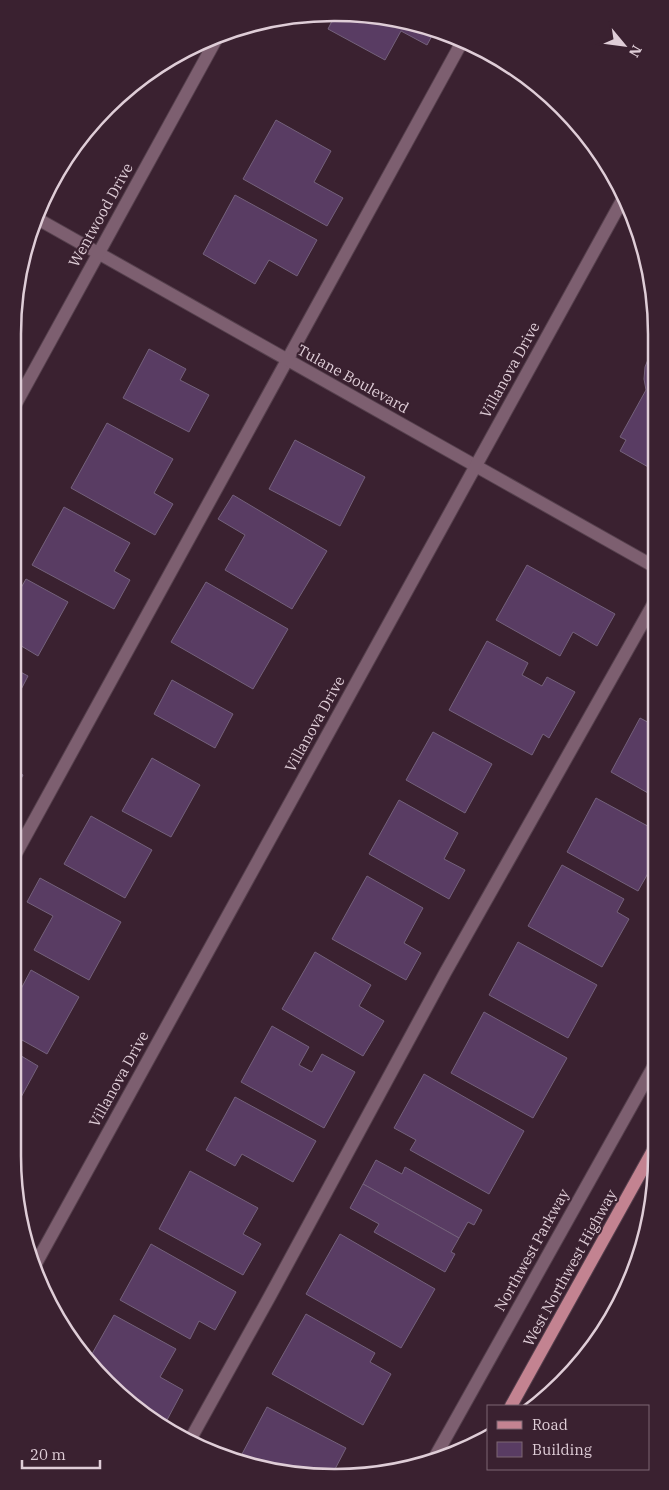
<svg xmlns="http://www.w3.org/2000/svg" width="669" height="1490" font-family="'IBM Plex Serif',serif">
	<rect width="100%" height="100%" fill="#3a2130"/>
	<g fill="#593c63" stroke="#74617b">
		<path d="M 336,13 L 434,32 L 427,45 L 401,31 L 385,60 L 328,29 Z"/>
		<path d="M 276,120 L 331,151 L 314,182 L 343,198 L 327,226 L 243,179 Z"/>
		<path d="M 235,195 L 317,240 L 297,276 L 269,260 L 255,284 L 203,254 Z"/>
		<path d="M 149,349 L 186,369 L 180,380 L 209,395 L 189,432 L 123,398 Z"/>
		<path d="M 654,350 L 654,477 L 648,473 L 650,468 L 620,451 L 626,440 L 620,437 L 646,390 L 644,379 L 645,367 L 649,357 Z"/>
		<path d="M 107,423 L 173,459 L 154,493 L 173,504 L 155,535 L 71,488 Z"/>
		<path d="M 295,440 L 365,477 L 340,526 L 269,489 Z"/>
		<path d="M 233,495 L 327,551 L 292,609 L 225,570 L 245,535 L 218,519 Z"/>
		<path d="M 64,507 L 130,543 L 114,571 L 130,580 L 114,609 L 32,565 Z"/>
		<path d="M 527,565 L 615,614 L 597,646 L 573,632 L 560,656 L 496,620 Z"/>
		<path d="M 26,579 L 68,602 L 38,656 L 13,641 L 13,602 Z"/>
		<path d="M 206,582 L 288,629 L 253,689 L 171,642 Z"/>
		<path d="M 487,641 L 528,663 L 522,675 L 542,686 L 547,677 L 575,692 L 549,738 L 543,734 L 532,755 L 449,710 Z"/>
		<path d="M 13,668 L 28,676 L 13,705 Z"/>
		<path d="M 172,680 L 233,714 L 215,748 L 154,714 Z"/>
		<path d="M 640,718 L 655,726 L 655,797 L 611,772 Z"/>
		<path d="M 433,732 L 492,764 L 465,813 L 406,780 Z"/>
		<path d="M 152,758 L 200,785 L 171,837 L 122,811 Z"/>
		<path d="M 13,769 L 23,775 L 13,794 Z"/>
		<path d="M 596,798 L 655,830 L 656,859 L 638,891 L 567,852 Z"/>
		<path d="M 399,800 L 458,833 L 444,859 L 465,870 L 449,899 L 369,854 Z"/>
		<path d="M 91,816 L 152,850 L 125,898 L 64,864 Z"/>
		<path d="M 562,865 L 624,899 L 617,912 L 629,919 L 602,967 L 528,926 Z"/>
		<path d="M 367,876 L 423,908 L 404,943 L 421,953 L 406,980 L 332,939 Z"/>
		<path d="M 40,878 L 121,922 L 89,980 L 34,950 L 53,916 L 27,902 Z"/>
		<path d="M 518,942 L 597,985 L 568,1038 L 489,995 Z"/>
		<path d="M 315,952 L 371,985 L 359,1006 L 384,1021 L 363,1056 L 282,1009 Z"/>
		<path d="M 31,970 L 79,997 L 47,1054 L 13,1035 L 13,1004 Z"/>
		<path d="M 484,1012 L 567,1058 L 533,1118 L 451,1073 Z"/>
		<path d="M 272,1026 L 309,1047 L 299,1065 L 312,1072 L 322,1054 L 355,1072 L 324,1128 L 241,1082 Z"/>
		<path d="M 13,1051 L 38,1066 L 13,1112 Z"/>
		<path d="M 424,1074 L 524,1131 L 489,1194 L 410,1150 L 416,1140 L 394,1128 Z"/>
		<path d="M 235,1097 L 316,1141 L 293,1182 L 242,1154 L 235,1166 L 206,1150 Z"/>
		<path d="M 376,1160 L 402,1174 L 405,1167 L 482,1210 L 474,1225 L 468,1222 L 459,1238 L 363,1184 Z"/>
		<path d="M 190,1171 L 258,1208 L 243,1234 L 261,1244 L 243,1275 L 159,1229 Z"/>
		<path d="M 363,1184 L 459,1238 L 451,1252 L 455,1254 L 445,1272 L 374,1232 L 379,1224 L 350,1208 Z"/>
		<path d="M 340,1234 L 435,1289 L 401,1348 L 306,1294 Z"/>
		<path d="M 151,1244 L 236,1292 L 215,1330 L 199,1321 L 190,1339 L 120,1300 Z"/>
		<path d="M 306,1314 L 375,1353 L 370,1362 L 391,1374 L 363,1425 L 272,1374 Z"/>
		<path d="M 114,1315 L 176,1349 L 160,1377 L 183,1390 L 167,1420 L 135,1402 L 92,1368 L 88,1361 Z"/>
		<path d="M 267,1407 L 346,1448 L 333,1473 L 275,1471 L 242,1454 Z"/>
	</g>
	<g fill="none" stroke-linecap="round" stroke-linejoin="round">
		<defs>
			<g id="service">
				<path d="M 13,859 L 463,40"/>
				<path d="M 190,1440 L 270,1296 L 445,973 L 655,601"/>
			</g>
			<g id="minor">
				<path d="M 36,218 L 655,567"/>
				<path d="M 13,409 L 218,36"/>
				<path d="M 34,1267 L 624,197"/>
				<path d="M 436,1455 L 656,1062"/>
			</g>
			<path id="primary" d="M 511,1406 L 656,1145"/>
		</defs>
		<use href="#service" stroke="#56404d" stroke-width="14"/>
		<use href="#minor" stroke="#56404d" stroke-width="14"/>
		<use href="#primary" stroke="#56404d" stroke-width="14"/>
		<use href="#service" stroke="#7d5f70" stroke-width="12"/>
		<use href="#minor" stroke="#7d5f70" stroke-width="12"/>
		<use href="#primary" stroke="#c38391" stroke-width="12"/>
	</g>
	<g text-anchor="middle" stroke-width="4" stroke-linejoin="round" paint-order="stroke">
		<g font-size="15" fill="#dfcdd7" stroke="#3a2130">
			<text transform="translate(101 215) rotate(-61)" y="5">Wentwood Drive</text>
			<text transform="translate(510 370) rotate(-61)" y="5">Villanova Drive</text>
			<text transform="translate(353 379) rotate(29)" y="5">Tulane Boulevard</text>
			<text transform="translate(315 724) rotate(-61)" y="5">Villanova Drive</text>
			<text transform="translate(119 1079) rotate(-61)" y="5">Villanova Drive</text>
			<text transform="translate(532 1250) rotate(-61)" y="5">Northwest Parkway</text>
			<text transform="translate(570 1268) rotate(-61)" y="5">West Northwest Highway</text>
		</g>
	</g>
	<path d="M0 0H669V1490H0ZM334 21H335A313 313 0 0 1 648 334V1156A313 313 0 0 1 335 1469H334A313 313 0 0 1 21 1156V334A313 313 0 0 1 334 21Z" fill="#3a2130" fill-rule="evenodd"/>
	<path fill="none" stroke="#dfcdd7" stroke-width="2.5" d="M334 21H335A313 313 0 0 1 648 334V1156A313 313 0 0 1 335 1469H334A313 313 0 0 1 21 1156V334A313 313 0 0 1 334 21Z"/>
	<rect x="487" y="1405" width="162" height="65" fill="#3a2130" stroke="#7c6673"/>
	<rect x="497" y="1421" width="25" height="8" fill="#c38391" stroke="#7c6673"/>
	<text x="532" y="1430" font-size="15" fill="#dfcdd7">Road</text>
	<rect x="497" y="1442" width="25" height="15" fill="#593c63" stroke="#7c6673"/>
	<text x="532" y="1455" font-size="15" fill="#dfcdd7">Building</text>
	<g transform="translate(624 45) rotate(119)" stroke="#3a2130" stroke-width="4" paint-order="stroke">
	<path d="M0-4L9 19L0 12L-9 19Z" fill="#dfcdd7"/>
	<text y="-8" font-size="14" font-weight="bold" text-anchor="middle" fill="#dfcdd7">N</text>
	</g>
	<path d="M22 1460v8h78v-8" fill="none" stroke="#dfcdd7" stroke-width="2.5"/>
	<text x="30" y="1460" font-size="15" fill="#dfcdd7" stroke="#3a2130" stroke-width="4" paint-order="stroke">20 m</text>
</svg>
